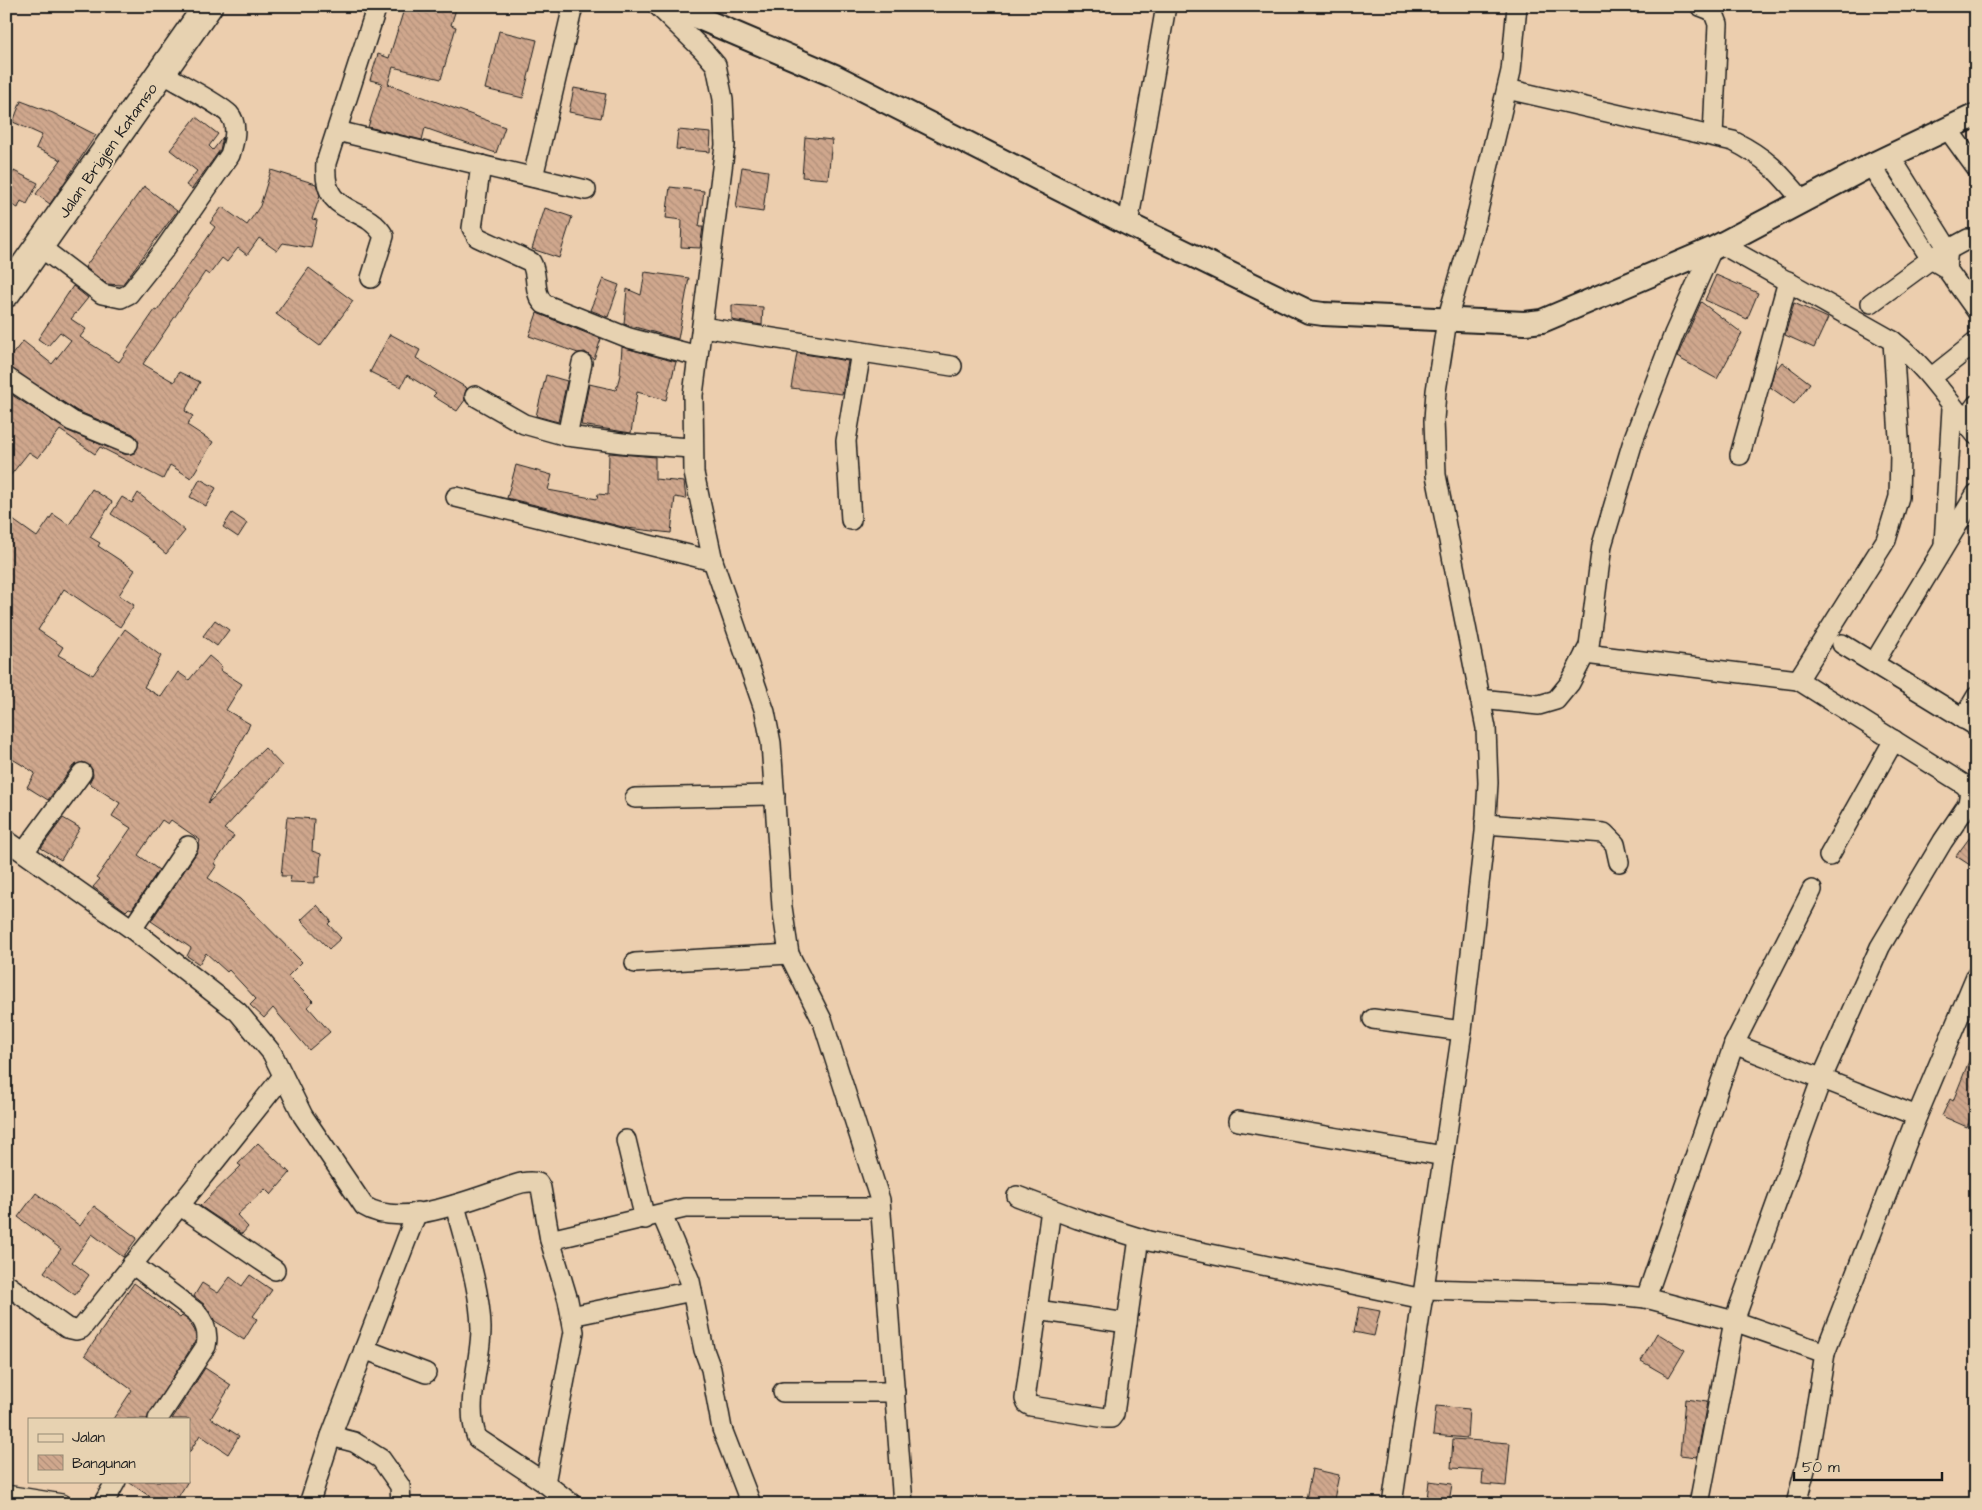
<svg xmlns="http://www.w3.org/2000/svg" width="1982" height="1510" font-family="'Architects Daughter',sans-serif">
	<defs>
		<pattern id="building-back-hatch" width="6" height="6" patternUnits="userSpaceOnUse" patternTransform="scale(1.25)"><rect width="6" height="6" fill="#cfa78d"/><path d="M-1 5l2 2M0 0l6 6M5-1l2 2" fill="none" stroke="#b18f79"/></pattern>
	</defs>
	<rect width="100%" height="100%" fill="#ecceae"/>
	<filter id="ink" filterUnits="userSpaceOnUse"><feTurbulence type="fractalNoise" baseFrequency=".02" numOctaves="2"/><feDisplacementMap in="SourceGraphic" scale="10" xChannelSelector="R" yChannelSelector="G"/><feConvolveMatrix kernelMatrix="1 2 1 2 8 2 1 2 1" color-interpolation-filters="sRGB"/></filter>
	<g filter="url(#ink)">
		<g fill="url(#building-back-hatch)" stroke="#1c1c1c">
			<path d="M 405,6 L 457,6 L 451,25 L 456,27 L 441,79 L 393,67 L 388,84 L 505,127 L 496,153 L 425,128 L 422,140 L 368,127 L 382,83 L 370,80 L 378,54 L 389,58 Z"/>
			<path d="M 499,31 L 537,40 L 523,98 L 485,89 Z"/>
			<path d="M 574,88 L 606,94 L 601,118 L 569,112 Z"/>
			<path d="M 21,101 L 53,113 L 96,135 L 50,204 L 36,194 L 61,160 L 36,148 L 42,135 L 13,122 Z"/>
			<path d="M 196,117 L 218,134 L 209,146 L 213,150 L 223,137 L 220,150 L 192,189 L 186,185 L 197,171 L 170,150 Z"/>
			<path d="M 678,130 L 711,133 L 710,152 L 676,149 Z"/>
			<path d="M 805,137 L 832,140 L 828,179 L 802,177 Z"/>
			<path d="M 742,167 L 768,171 L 763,212 L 736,208 Z"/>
			<path d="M 271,170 L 316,184 L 320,196 L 312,219 L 317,220 L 311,248 L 283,243 L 277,251 L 259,238 L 247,255 L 238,248 L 227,262 L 222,258 L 209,275 L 205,272 L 143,364 L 174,382 L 179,372 L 200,382 L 185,411 L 193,416 L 187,425 L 213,442 L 191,478 L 170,465 L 163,479 L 100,447 L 95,454 L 60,430 L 38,458 L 29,452 L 6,481 L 6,391 L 68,431 L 124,454 L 135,453 L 139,442 L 133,434 L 77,411 L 6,366 L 6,362 L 23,341 L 52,364 L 71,340 L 60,332 L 48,346 L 38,339 L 73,286 L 88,298 L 71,319 L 86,329 L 80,337 L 119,362 L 155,310 L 157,311 L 215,227 L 210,223 L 222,207 L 247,225 L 260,206 Z"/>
			<path d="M 14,171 L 38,183 L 27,204 L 21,201 L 18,208 L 6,202 L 6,187 Z"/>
			<path d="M 144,186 L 177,211 L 122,285 L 107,284 L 85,267 Z"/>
			<path d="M 670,187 L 704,191 L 699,227 L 703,227 L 700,248 L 681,247 L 682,220 L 666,218 Z"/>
			<path d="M 545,208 L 572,217 L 559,258 L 532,249 Z"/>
			<path d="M 309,268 L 353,301 L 320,346 L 276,314 Z"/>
			<path d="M 645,272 L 689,278 L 678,339 L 624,324 L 627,289 L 641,295 Z"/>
			<path d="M 1716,275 L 1758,293 L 1747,319 L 1705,300 Z"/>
			<path d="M 603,279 L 619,285 L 608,317 L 590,310 Z"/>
			<path d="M 1701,302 L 1742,333 L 1717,379 L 1677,357 Z"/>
			<path d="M 1794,303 L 1828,318 L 1814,348 L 1785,335 Z"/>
			<path d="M 732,305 L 763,307 L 762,325 L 732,320 Z"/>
			<path d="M 537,313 L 601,339 L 594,359 L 585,352 L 578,353 L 529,336 Z"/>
			<path d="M 390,334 L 420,350 L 416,358 L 467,388 L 464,396 L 465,400 L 457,411 L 433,396 L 436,393 L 407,375 L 401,387 L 370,372 Z"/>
			<path d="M 622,347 L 676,362 L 666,400 L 637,392 L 631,433 L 581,425 L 589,384 L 616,390 L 620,375 Z"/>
			<path d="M 797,353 L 848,361 L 842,394 L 791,388 Z"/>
			<path d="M 1782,362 L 1810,383 L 1794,404 L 1770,387 L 1774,372 Z"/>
			<path d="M 546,375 L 567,381 L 558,422 L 536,416 Z"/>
			<path d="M 609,453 L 655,457 L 655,479 L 684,482 L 686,499 L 675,497 L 671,533 L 627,528 L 507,498 L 516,465 L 552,475 L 548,490 L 597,499 L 598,494 L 608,495 Z"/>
			<path d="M 200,479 L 216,488 L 206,506 L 190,497 Z"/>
			<path d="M 92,489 L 112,502 L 90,537 L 100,543 L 98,546 L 135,570 L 119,595 L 134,605 L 120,627 L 64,589 L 38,630 L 63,647 L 58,655 L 93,675 L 125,629 L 161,656 L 144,687 L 161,697 L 178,672 L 189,680 L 209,656 L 222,667 L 220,670 L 242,684 L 226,710 L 250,724 L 208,803 L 265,748 L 282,766 L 224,829 L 234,836 L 214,864 L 217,865 L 208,878 L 240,899 L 302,962 L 288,976 L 313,1001 L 308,1007 L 330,1032 L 309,1050 L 273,1008 L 264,1018 L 250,1005 L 256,999 L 229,970 L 227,972 L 206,953 L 199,964 L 187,956 L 191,948 L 151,921 L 197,852 L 200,840 L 171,820 L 168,824 L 162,820 L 138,855 L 159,870 L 132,909 L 129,908 L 126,911 L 93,887 L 100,879 L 97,877 L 131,828 L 112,816 L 120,803 L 89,783 L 93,775 L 92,769 L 83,762 L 73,766 L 48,800 L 27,787 L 35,773 L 6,755 L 6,515 L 37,537 L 53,514 L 69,525 Z"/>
			<path d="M 138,493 L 185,531 L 166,554 L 146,537 L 111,514 L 122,497 L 132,503 Z"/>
			<path d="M 232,513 L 247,523 L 238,537 L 223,527 Z"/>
			<path d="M 215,620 L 229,630 L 217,646 L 203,636 Z"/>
			<path d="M 287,817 L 314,819 L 312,851 L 321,854 L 319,877 L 315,877 L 315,883 L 290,882 L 291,876 L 281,876 Z"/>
			<path d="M 63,818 L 80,828 L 61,860 L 41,848 Z"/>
			<path d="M 1976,829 L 1976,869 L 1956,856 Z"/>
			<path d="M 317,905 L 331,921 L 328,924 L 341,938 L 329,949 L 301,920 Z"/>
			<path d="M 1975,1046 L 1976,1087 L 1968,1107 L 1974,1110 L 1967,1127 L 1942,1116 L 1950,1099 L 1953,1101 Z"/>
			<path d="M 258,1143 L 290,1173 L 271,1195 L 265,1189 L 237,1215 L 248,1227 L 242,1234 L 200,1206 L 241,1166 L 238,1164 Z"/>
			<path d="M 36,1193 L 80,1226 L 94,1206 L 137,1238 L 123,1257 L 92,1234 L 72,1262 L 89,1275 L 75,1295 L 44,1272 L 61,1249 L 18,1217 Z"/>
			<path d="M 250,1275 L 272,1290 L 253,1316 L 257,1319 L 244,1340 L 215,1321 L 205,1305 L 194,1296 L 202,1283 L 218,1293 L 230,1277 L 242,1286 Z"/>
			<path d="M 134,1283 L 180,1318 L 182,1316 L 188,1320 L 195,1331 L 196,1340 L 147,1419 L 113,1419 L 132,1390 L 85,1355 Z"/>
			<path d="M 1359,1307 L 1380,1311 L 1374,1336 L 1354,1332 Z"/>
			<path d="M 1657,1333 L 1685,1350 L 1669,1377 L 1641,1361 Z"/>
			<path d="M 205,1368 L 231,1385 L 211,1418 L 239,1436 L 228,1454 L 200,1435 L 189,1453 L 189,1419 L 172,1419 Z"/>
			<path d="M 1685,1399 L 1707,1402 L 1697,1457 L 1680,1455 Z"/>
			<path d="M 1436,1406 L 1469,1409 L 1467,1438 L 1433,1435 Z"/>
			<path d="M 1453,1439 L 1510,1443 L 1506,1486 L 1482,1484 L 1483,1470 L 1451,1468 Z"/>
			<path d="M 1312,1469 L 1339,1475 L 1333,1504 L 1305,1504 Z"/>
			<path d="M 127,1481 L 188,1481 L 174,1504 L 161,1504 Z"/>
			<path d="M 1429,1481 L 1452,1484 L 1449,1502 L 1427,1499 Z"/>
		</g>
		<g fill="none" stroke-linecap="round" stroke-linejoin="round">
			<defs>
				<g id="minor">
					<path d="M 658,6 L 703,50 L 716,65 L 723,99 L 725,145 L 693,395 L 694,473 L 713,561 L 765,712 L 771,743 L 782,907 L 789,954 L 823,1022 L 880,1200 L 903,1504"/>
					<path d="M 1700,6 L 1713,11 L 1718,24 L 1713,136"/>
					<path d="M 1507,89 L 1733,141 C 1767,158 1779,172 1803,201"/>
					<path d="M 1947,128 L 1976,168"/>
					<path d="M 337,131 L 586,190"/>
					<path d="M 1890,156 L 1948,249 L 1946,268"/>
					<path d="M 481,165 L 472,228 L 477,237 L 531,262 C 539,275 532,292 544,304 L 629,338 L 698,356"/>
					<path d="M 1871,165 L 1931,259 L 1946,268 L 1976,310"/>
					<path d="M 533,177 L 573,6"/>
					<path d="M 1128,224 L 1166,6"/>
					<path d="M 1721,244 L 1893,341 C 1927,367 1949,403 1976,435"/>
					<path d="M 39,246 L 102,294 L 121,298 L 129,294 L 164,250 L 230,155 C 234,142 239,125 229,114 C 220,104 175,81 162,73"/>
					<path d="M 371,278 L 384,236 C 364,202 322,219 326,163 L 377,6"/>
					<path d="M 1871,303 L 1931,259 L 1968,239"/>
					<path d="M 702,327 L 952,366"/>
					<path d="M 1893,341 L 1900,454 L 1899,497 L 1886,540 L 1798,680 L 1976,792"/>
					<path d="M 6,377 L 72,421 L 128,444"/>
					<path d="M 1932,377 L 1976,342"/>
					<path d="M 475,396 L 524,424 L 567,436 L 630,444 L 692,448"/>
					<path d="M 1964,421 L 1976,405"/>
					<path d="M 567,436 L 582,363"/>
					<path d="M 1740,455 L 1788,281"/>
					<path d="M 456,497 L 713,561"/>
					<path d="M 851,520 L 846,441 L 861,352"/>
					<path d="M 1944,544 L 1952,408"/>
					<path d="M 1842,644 L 1976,726"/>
					<path d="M 1585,654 L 1798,680"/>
					<path d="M 1874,663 L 1976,494"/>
					<path d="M 1480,699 L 1539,705 L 1556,700 L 1570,683 L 1589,646 L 1602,545 L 1634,438 L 1674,334 L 1712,249"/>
					<path d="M 1963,719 L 1976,697"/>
					<path d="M 635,798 L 775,795"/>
					<path d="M 1485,824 L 1604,833 L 1615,844 L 1619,862"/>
					<path d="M 6,840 L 132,929 L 238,1012 L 272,1053 L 303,1116 L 364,1206 C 399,1228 460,1203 497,1191 C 510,1187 525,1179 538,1183 L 541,1188 L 550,1240 L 568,1300 L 574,1332 L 545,1483"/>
					<path d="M 24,852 L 82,773"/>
					<path d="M 1829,856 L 1894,740"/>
					<path d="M 132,929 L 188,846"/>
					<path d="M 635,963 L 789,954"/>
					<path d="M 1373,1019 L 1462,1031"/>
					<path d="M 1734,1044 L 1917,1116"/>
					<path d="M 1238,1121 L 1444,1156"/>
					<path d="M 626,1140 L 645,1219"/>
					<path d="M 1017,1196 L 1078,1219 L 1149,1241 L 1423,1299"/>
					<path d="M 179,1205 L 275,1270"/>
					<path d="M 455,1205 C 465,1245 480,1287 481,1328 C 481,1364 464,1404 477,1438 L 545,1483 L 572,1504"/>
					<path d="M 1051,1209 L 1025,1399 L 1027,1404 L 1031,1406 L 1106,1418 L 1111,1418 L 1114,1414 L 1139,1238"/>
					<path d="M 662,1215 L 690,1281 L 704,1350 L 711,1369 L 722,1429 L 751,1504"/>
					<path d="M 550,1240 L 685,1208 L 880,1208"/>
					<path d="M 132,1264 L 196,1312 C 205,1322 209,1332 206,1346 L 158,1419"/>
					<path d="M 6,1284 L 67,1328 L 76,1330 L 81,1329 L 283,1076"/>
					<path d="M 1424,1289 L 1607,1294 L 1646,1298 L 1734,1321 L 1825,1353"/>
					<path d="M 1646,1298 L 1734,1044 L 1812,890"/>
					<path d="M 1037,1310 L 1127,1323"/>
					<path d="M 571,1316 L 692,1291"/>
					<path d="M 364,1349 L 426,1373"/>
					<path d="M 783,1392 L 895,1392"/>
					<path d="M 331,1436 L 354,1442 L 381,1459 L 400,1486 L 401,1504"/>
					<path d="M 6,1495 L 62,1504"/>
					<path d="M 103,1504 L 116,1481"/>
					<path d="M 309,1504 L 331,1436 L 417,1212"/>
					<path d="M 1392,1504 L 1462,1031 L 1485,832 L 1488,783 L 1486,728 L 1436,475 L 1434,420 L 1436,391 L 1447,320 L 1476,219 L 1511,71 L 1517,6"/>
					<path d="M 1699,1504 L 1734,1321 L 1821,1080 L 1880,947 L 1943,841 L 1968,804 L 1970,791 L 1967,788"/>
					<path d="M 1796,1504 L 1808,1458 L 1825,1353 L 1917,1116 L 1976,976"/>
				</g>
				<path id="tertiary" d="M 671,6 L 835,76 L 1128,224 L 1309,312 L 1323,314 L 1525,323 L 1542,321 L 1712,249 L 1871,165 L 1976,115"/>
				<path id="primary" d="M 6,293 L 208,6"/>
			</defs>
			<use href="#minor" stroke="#1c1c1c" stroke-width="22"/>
			<use href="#tertiary" stroke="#1c1c1c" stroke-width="26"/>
			<use href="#primary" stroke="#1c1c1c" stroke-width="31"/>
			<use href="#minor" stroke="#e7d2b1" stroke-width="19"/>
			<use href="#tertiary" stroke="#e7d2b1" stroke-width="22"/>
			<use href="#primary" stroke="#e7d2b1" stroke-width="28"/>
		</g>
	</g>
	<g text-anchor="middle" stroke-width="4" stroke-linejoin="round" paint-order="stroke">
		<g font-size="16" fill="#1c1c1c" stroke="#e7d2b1">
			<text transform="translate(107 150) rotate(-55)" y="6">Jalan Brigjen Katamso</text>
		</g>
	</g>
	<rect width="1982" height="1510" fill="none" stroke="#e7d2b1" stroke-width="25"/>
	<rect x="12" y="12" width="1957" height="1485" fill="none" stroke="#1c1c1c" stroke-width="2" filter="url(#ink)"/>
	<rect x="28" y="1418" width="162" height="65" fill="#e7d2b1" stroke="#968975"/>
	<rect x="38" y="1434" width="25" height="8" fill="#e7d2b1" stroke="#968975"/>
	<text x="72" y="1442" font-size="15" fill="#1c1c1c">Jalan</text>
	<rect x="38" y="1455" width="25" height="15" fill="url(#building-back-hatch)" stroke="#968975"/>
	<text x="72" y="1468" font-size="15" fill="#1c1c1c">Bangunan</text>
	<path d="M1794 1472v8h148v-8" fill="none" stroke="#1c1c1c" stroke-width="2.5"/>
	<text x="1802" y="1472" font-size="15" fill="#1c1c1c" stroke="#e7d2b1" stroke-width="4" paint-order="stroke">50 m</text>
</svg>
